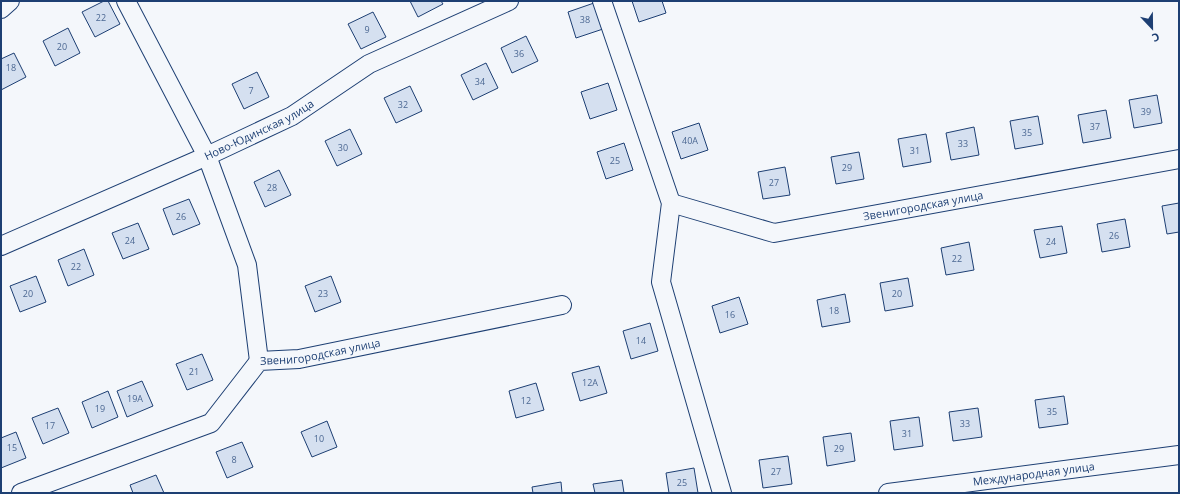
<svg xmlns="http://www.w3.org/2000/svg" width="1180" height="494" font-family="'Open Sans',sans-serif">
	<rect width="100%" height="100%" fill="#f4f7fb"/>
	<g fill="#d5e0f0" stroke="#1d3f73">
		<path d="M 104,1 L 108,1 L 120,24 L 95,37 L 82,12 Z"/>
		<path d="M 410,1 L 441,1 L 443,4 L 418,17 Z"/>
		<path d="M 632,1 L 662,1 L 666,13 L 639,22 Z"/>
		<path d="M 594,3 L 603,29 L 576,38 L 568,12 Z"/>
		<path d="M 373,12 L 386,37 L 361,49 L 348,24 Z"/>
		<path d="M 68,28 L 80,53 L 55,66 L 43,41 Z"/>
		<path d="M 526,36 L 538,61 L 512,73 L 501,48 Z"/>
		<path d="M 14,53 L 26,77 L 1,90 L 1,59 Z"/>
		<path d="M 486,63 L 498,88 L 473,100 L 461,75 Z"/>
		<path d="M 257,72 L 269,97 L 244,109 L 232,84 Z"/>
		<path d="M 608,83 L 617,110 L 590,119 L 581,92 Z"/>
		<path d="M 410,86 L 422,111 L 396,123 L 384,98 Z"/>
		<path d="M 1157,95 L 1162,123 L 1134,128 L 1129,100 Z"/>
		<path d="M 1106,110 L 1111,138 L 1083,143 L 1078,115 Z"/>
		<path d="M 1038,116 L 1043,144 L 1015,149 L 1010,121 Z"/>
		<path d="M 699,123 L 708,150 L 681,159 L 672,132 Z"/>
		<path d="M 974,127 L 979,155 L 951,160 L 946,133 Z"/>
		<path d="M 350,129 L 362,154 L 337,166 L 325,141 Z"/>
		<path d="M 926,134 L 931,162 L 903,167 L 898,139 Z"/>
		<path d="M 624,143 L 633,170 L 606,179 L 597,152 Z"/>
		<path d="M 859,152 L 864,179 L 836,184 L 831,157 Z"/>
		<path d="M 785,167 L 790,195 L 763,199 L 758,172 Z"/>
		<path d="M 279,170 L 291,195 L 265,207 L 254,182 Z"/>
		<path d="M 189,199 L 200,224 L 173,235 L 163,209 Z"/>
		<path d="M 1179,203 L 1179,232 L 1167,234 L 1162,206 Z"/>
		<path d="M 1125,219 L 1130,247 L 1102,252 L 1097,224 Z"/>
		<path d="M 138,223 L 149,249 L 123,259 L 112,233 Z"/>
		<path d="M 1062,226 L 1067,253 L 1040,258 L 1034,230 Z"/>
		<path d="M 969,242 L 974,270 L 946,275 L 941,248 Z"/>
		<path d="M 84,249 L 94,275 L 68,286 L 58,260 Z"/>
		<path d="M 36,276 L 46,302 L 20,312 L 10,286 Z"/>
		<path d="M 331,276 L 341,302 L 315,312 L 305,286 Z"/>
		<path d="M 908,278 L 913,306 L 885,311 L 880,283 Z"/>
		<path d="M 845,294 L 850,322 L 822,327 L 817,300 Z"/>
		<path d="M 739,297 L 748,324 L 720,333 L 712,306 Z"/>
		<path d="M 650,323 L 658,351 L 631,359 L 623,331 Z"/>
		<path d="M 202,354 L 213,380 L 187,390 L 176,364 Z"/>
		<path d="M 599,366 L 607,393 L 580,401 L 572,373 Z"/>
		<path d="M 142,381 L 153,406 L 127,417 L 117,391 Z"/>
		<path d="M 536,383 L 544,410 L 516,418 L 509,391 Z"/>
		<path d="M 108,391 L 118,417 L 92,428 L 82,402 Z"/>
		<path d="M 1064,396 L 1068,424 L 1039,428 L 1035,400 Z"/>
		<path d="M 58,408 L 69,433 L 43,444 L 32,418 Z"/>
		<path d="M 978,408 L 982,437 L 953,441 L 949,412 Z"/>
		<path d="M 919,417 L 923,446 L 894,450 L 890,421 Z"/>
		<path d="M 327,421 L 337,447 L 312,457 L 301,432 Z"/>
		<path d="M 16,432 L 26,458 L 1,468 L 1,438 Z"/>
		<path d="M 851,433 L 855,461 L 827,466 L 823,437 Z"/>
		<path d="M 242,442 L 253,467 L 227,478 L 216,452 Z"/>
		<path d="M 788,456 L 792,484 L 763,488 L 759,460 Z"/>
		<path d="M 694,468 L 698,493 L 669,493 L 666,473 Z"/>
		<path d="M 156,475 L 164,493 L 133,493 L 130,485 Z"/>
		<path d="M 622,480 L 624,493 L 595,493 L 593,484 Z"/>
		<path d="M 561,482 L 562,493 L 533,493 L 532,487 Z"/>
	</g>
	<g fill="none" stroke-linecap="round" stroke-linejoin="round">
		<defs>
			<g id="minor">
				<path d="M 126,1 L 207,156 L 247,265 L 259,361"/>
				<path d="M 602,1 L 671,203 L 661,282 L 722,493"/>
				<path d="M 1,9 L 10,1"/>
				<path id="s1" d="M 671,203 L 774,233 L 1179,159"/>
				<path id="s2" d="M 1,246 L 207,156 L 292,116 L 369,64 L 509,1"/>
				<path id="s3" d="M 21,493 L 211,423 L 259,361 L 299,359 L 562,305"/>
				<path id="s4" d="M 888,493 L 1179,455"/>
			</g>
		</defs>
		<use href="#minor" stroke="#1d3f73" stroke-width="20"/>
		<use href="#minor" stroke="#f4f7fb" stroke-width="18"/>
	</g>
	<g text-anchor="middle" stroke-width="3" stroke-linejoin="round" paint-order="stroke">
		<g font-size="9" fill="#4b6792">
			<text x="101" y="21">22</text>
			<text x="585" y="23">38</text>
			<text x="367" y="33">9</text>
			<text x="62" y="50">20</text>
			<text x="519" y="57">36</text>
			<text x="11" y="71">18</text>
			<text x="480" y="85">34</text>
			<text x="251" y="94">7</text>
			<text x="403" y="108">32</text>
			<text x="1146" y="115">39</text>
			<text x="1095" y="130">37</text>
			<text x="1027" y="136">35</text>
			<text x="690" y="144">40А</text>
			<text x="963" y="147">33</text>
			<text x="343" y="151">30</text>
			<text x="915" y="154">31</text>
			<text x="615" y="164">25</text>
			<text x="847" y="171">29</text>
			<text x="774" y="186">27</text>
			<text x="272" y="191">28</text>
			<text x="181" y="220">26</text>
			<text x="1114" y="239">26</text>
			<text x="130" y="244">24</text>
			<text x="1051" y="245">24</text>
			<text x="957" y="262">22</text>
			<text x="76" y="270">22</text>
			<text x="28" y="297">20</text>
			<text x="323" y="297">23</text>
			<text x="897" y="297">20</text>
			<text x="834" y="314">18</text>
			<text x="730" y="318">16</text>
			<text x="641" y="344">14</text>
			<text x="194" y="375">21</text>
			<text x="590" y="386">12А</text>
			<text x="135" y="402">19А</text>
			<text x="526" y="404">12</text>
			<text x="100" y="412">19</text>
			<text x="1052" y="415">35</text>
			<text x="965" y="427">33</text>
			<text x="50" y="429">17</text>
			<text x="907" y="437">31</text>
			<text x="319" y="442">10</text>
			<text x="12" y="451">15</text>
			<text x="839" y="452">29</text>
			<text x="234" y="463">8</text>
			<text x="776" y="475">27</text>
			<text x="682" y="486">25</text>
		</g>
		<g font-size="11" fill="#1d3f73" stroke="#f4f7fb">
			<text dy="4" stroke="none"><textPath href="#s2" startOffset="283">Ново-Юдинская улица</textPath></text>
			<text dy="4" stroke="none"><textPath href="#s1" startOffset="259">Звенигородская улица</textPath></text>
			<text dy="4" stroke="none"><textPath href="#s3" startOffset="343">Звенигородская улица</textPath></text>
			<text dy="4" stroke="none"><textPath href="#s4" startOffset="147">Международная улица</textPath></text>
		</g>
	</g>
	<rect width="1180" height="494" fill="none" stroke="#1d3f73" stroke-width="4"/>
	<g transform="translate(1152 28) rotate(158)" stroke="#f4f7fb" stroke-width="3" paint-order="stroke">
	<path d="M0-3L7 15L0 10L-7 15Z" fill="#1d3f73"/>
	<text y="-6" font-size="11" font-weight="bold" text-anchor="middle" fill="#1d3f73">С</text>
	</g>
</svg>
